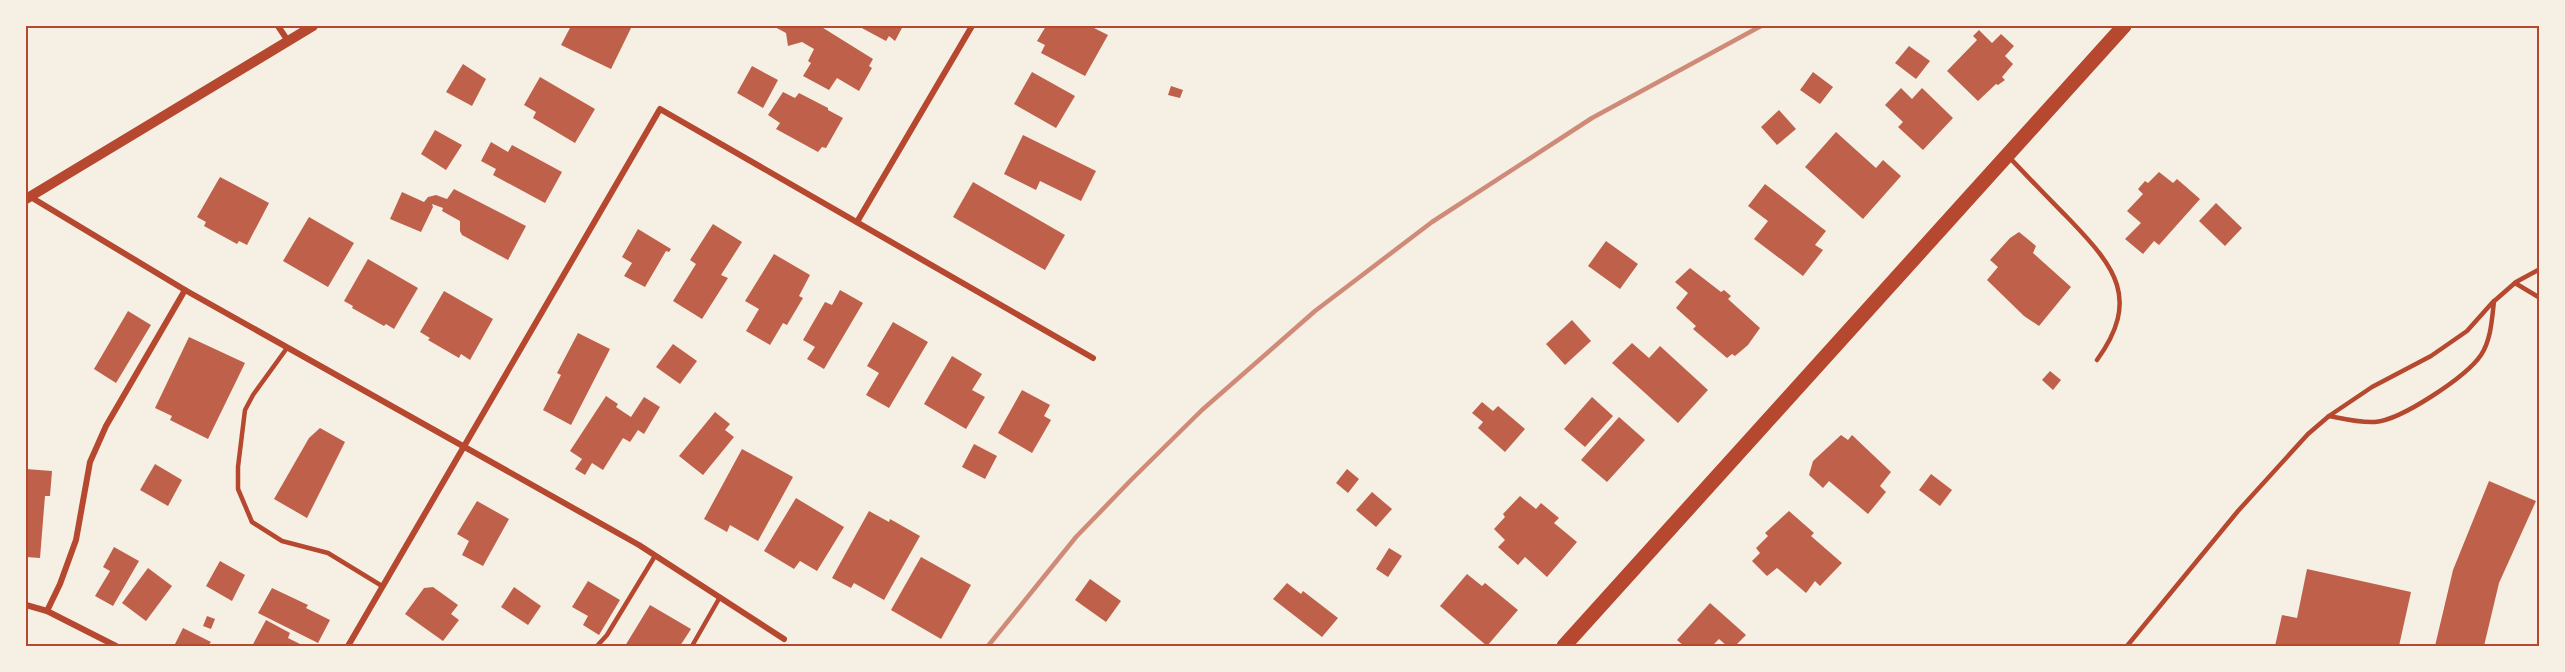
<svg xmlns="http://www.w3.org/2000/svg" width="2565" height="672" font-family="Helvetica,sans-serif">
	<rect width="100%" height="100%" fill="#f6efe4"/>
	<g fill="#bf614a">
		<path d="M 571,26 L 632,26 L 611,69 L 561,45 Z"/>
		<path d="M 773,26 L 820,26 L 873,59 L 869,66 L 872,68 L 859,91 L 837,78 L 829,90 L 803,76 L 811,63 L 808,61 L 814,49 L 802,42 L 788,46 L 786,33 Z"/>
		<path d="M 858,26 L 903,26 L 895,41 L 889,36 L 886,41 Z"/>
		<path d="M 1046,26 L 1090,26 L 1108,35 L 1085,76 L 1041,53 L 1045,45 L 1037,41 Z"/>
		<path d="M 1979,30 L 1992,43 L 2001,34 L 2014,46 L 2005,56 L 2013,64 L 2002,77 L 2005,80 L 1998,85 L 1996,84 L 1978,101 L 1947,71 L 1977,40 L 1973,36 Z"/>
		<path d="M 1909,46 L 1930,61 L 1916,79 L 1895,63 Z"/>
		<path d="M 463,64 L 486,79 L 472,106 L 446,92 Z"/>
		<path d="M 752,66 L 778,80 L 763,108 L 737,93 Z"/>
		<path d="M 1032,72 L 1075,96 L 1056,128 L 1014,104 Z"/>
		<path d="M 1813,72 L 1833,87 L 1820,104 L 1800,90 Z"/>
		<path d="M 540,77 L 595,109 L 575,143 L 533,118 L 536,112 L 524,105 Z"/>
		<path d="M 1171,86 L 1183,90 L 1180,98 L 1168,95 Z"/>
		<path d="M 1901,88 L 1912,99 L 1922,88 L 1953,118 L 1923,150 L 1898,127 L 1903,122 L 1885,105 Z"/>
		<path d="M 783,92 L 795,98 L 799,93 L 828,108 L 828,110 L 843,118 L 826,148 L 822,147 L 818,152 L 776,129 L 780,123 L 768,115 Z"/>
		<path d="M 1779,110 L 1796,129 L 1777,145 L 1761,127 Z"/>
		<path d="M 435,130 L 462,145 L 446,170 L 421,154 Z"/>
		<path d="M 1836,132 L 1876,168 L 1883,160 L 1901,176 L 1863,219 L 1805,167 Z"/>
		<path d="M 1023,135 L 1096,171 L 1081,201 L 1040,181 L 1036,190 L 1004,174 Z"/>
		<path d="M 491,142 L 508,152 L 512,145 L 562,172 L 545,203 L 493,175 L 496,169 L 481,161 Z"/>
		<path d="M 2159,172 L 2173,183 L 2177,179 L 2200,199 L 2159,245 L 2154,241 L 2143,254 L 2125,239 L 2141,223 L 2127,211 L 2143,194 L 2138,189 L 2145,181 L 2148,183 Z"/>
		<path d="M 220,177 L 269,203 L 247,245 L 239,241 L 237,244 L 204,226 L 206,222 L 197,217 Z"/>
		<path d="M 973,182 L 1065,235 L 1045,270 L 953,217 Z"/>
		<path d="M 1765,184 L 1826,231 L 1815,245 L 1823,250 L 1803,276 L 1754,239 L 1768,221 L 1748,206 Z"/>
		<path d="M 454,189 L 526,226 L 508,260 L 462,235 L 460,231 L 460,221 L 442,211 L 443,208 L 432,204 L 433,207 L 421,232 L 390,219 L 402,192 L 424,202 L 428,197 L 436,195 L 447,199 Z"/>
		<path d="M 2216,203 L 2242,228 L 2225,246 L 2199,221 Z"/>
		<path d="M 309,217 L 354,243 L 328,287 L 283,261 Z"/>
		<path d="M 713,224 L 742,242 L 721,275 L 728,278 L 702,319 L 673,301 L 696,264 L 690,260 Z"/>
		<path d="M 638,229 L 671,249 L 669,252 L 666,251 L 645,287 L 624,276 L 632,263 L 622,257 Z"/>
		<path d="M 2019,232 L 2036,246 L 2033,253 L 2071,287 L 2039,326 L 2024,316 L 1987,280 L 1998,267 L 1990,260 L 2010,238 Z"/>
		<path d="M 1606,241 L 1638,264 L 1620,289 L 1588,266 Z"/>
		<path d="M 774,254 L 810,275 L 799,296 L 803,298 L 787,325 L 783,323 L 770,345 L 746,331 L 759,309 L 745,301 Z"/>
		<path d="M 368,259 L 418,288 L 394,329 L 386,324 L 384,326 L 352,308 L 353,306 L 344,301 Z"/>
		<path d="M 1690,268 L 1721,292 L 1724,290 L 1731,296 L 1728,299 L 1760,328 L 1748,345 L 1735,356 L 1732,354 L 1727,358 L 1693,329 L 1696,326 L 1676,308 L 1688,293 L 1675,282 Z"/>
		<path d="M 840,290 L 863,303 L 824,369 L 807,359 L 815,347 L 803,340 L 825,302 L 832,305 Z"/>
		<path d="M 444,291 L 493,319 L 470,360 L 461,354 L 459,358 L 428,340 L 430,338 L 420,332 Z"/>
		<path d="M 128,311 L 151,325 L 116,383 L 94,369 Z"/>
		<path d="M 1572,320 L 1591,341 L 1565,365 L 1546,344 Z"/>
		<path d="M 893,322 L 928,342 L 889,408 L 866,395 L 879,373 L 867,366 Z"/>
		<path d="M 578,333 L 610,349 L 571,425 L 543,410 L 561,375 L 557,373 Z"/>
		<path d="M 189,337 L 245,363 L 208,439 L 170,420 L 172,416 L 155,408 Z"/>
		<path d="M 1632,343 L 1649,358 L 1660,346 L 1708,390 L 1678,423 L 1612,363 Z"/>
		<path d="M 673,344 L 697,361 L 680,384 L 656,367 Z"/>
		<path d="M 952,356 L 982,374 L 972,390 L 985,397 L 966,429 L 924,404 Z"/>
		<path d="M 2050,371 L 2061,380 L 2053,390 L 2042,380 Z"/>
		<path d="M 1022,390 L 1050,405 L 1044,416 L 1051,420 L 1032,453 L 998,433 Z"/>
		<path d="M 606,396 L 618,404 L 616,407 L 631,417 L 644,397 L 660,407 L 644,434 L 638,430 L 630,442 L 623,438 L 603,470 L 592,463 L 585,475 L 575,469 L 582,459 L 570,451 Z"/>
		<path d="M 1592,397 L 1613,416 L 1585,447 L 1564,429 Z"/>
		<path d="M 1482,402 L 1493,411 L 1498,406 L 1525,429 L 1505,452 L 1478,428 L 1483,422 L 1472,413 Z"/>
		<path d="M 715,412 L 730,424 L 725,430 L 734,437 L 703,475 L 679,456 Z"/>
		<path d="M 1619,417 L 1645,440 L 1607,482 L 1581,460 Z"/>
		<path d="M 320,428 L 345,442 L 307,518 L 274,499 L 309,438 Z"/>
		<path d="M 1841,435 L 1848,440 L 1852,435 L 1891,472 L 1880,486 L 1886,492 L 1868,514 L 1829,481 L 1823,488 L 1809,475 L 1813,461 Z"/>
		<path d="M 974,444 L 997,456 L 985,479 L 962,467 Z"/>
		<path d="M 742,449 L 793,477 L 758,541 L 730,525 L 727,532 L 704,519 Z"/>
		<path d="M 155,464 L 182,480 L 168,506 L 140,490 Z"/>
		<path d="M 26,469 L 52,471 L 50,496 L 45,496 L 40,558 L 26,557 Z"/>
		<path d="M 1347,469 L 1359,479 L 1348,493 L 1336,483 Z"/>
		<path d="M 1931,474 L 1952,490 L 1940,506 L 1919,490 Z"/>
		<path d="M 2489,481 L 2536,501 L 2499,583 L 2484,646 L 2435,646 L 2453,570 Z"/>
		<path d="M 1372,492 L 1392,509 L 1376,527 L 1356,510 Z"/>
		<path d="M 1520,496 L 1536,509 L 1541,503 L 1559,518 L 1554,523 L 1577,542 L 1547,577 L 1525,557 L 1518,565 L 1498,547 L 1505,540 L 1494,529 L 1505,517 L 1503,514 Z"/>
		<path d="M 796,498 L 844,527 L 817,571 L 800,561 L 794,569 L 764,551 Z"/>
		<path d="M 477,501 L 509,519 L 483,566 L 462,555 L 469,541 L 457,534 Z"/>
		<path d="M 869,511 L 889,522 L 890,519 L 920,536 L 884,600 L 854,583 L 851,588 L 832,578 Z"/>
		<path d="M 1789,511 L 1814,533 L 1811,536 L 1842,563 L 1820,586 L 1815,581 L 1806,593 L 1777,568 L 1767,576 L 1752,561 L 1760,553 L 1756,548 L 1768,536 L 1765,533 Z"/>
		<path d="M 114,547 L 139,561 L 113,606 L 95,596 L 110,571 L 103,567 Z"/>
		<path d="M 1389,548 L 1402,556 L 1388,577 L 1376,569 Z"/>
		<path d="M 921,557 L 971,585 L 941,639 L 891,610 Z"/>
		<path d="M 220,561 L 245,575 L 232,601 L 206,586 Z"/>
		<path d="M 148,568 L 172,586 L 146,621 L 122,603 Z"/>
		<path d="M 2307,569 L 2411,592 L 2399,646 L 2275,646 L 2282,615 L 2297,618 Z"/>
		<path d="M 1467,574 L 1482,586 L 1485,583 L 1518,610 L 1487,646 L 1440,606 Z"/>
		<path d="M 1090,579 L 1121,601 L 1106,622 L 1075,600 Z"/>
		<path d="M 588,581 L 620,600 L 599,635 L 583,625 L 588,616 L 572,607 Z"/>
		<path d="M 1287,583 L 1301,594 L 1303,591 L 1338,618 L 1322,637 L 1273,599 Z"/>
		<path d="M 433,587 L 458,605 L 451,614 L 459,620 L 443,641 L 405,614 L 424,588 Z"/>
		<path d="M 514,587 L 541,606 L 528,625 L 501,607 Z"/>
		<path d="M 272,588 L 308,605 L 306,608 L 330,620 L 318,643 L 258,613 Z"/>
		<path d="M 1710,603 L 1746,635 L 1735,646 L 1727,646 L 1719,639 L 1712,646 L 1684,646 L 1677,640 Z"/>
		<path d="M 650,605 L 691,629 L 680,646 L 625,646 Z"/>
		<path d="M 207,616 L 215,619 L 211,629 L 203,626 Z"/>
		<path d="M 266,620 L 290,633 L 288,638 L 304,646 L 252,646 Z"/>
		<path d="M 183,628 L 211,642 L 208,646 L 174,646 Z"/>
	</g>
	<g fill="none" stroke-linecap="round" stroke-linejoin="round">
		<g stroke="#b5482f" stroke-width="4.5">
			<path d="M 2008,156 C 2029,178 2049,199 2070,220 C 2115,267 2141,299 2097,360"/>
			<path d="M 2515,283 L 2540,298"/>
			<path d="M 287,348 L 253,395 L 245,410 L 238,467 L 238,489 L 252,522 L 282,541 L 328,553 L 382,586"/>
			<path d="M 2329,416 C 2344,419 2360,423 2375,422 C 2401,420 2466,377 2481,355 C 2491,340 2492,319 2494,301"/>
			<path d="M 597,646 L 607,635 L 655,556"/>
			<path d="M 692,646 L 720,597"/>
			<path d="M 2127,646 L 2238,511 L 2308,434 L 2329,416 L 2372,387 L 2431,356 L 2467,331 L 2492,303 L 2516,282 L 2540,269"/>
		</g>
		<g stroke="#b5482f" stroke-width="6">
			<path d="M 278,26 L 288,41"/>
			<path d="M 29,196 L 185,290 L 639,545 L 784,639"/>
			<path d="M 857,222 L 972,26"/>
			<path d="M 26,605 L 47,611 L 116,646"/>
			<path d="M 47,611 L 60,584 L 76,540 L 90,462 L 106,426 L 185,290"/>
			<path d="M 348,646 L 660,109 L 1093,358"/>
		</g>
		<path stroke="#b5482f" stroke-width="10" d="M 26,199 L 313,26"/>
		<path stroke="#b5482f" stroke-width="15" d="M 1564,646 L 2124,26"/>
		<path stroke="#cf8b77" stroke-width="4.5" d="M 988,646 L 1076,537 L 1132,479 L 1202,410 L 1315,311 L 1432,222 L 1592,118 L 1761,26"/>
	</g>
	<rect width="2565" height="672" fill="none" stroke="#f6efe4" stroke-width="54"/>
	<rect x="27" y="27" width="2511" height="618" fill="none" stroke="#b5482f" stroke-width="2"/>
</svg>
